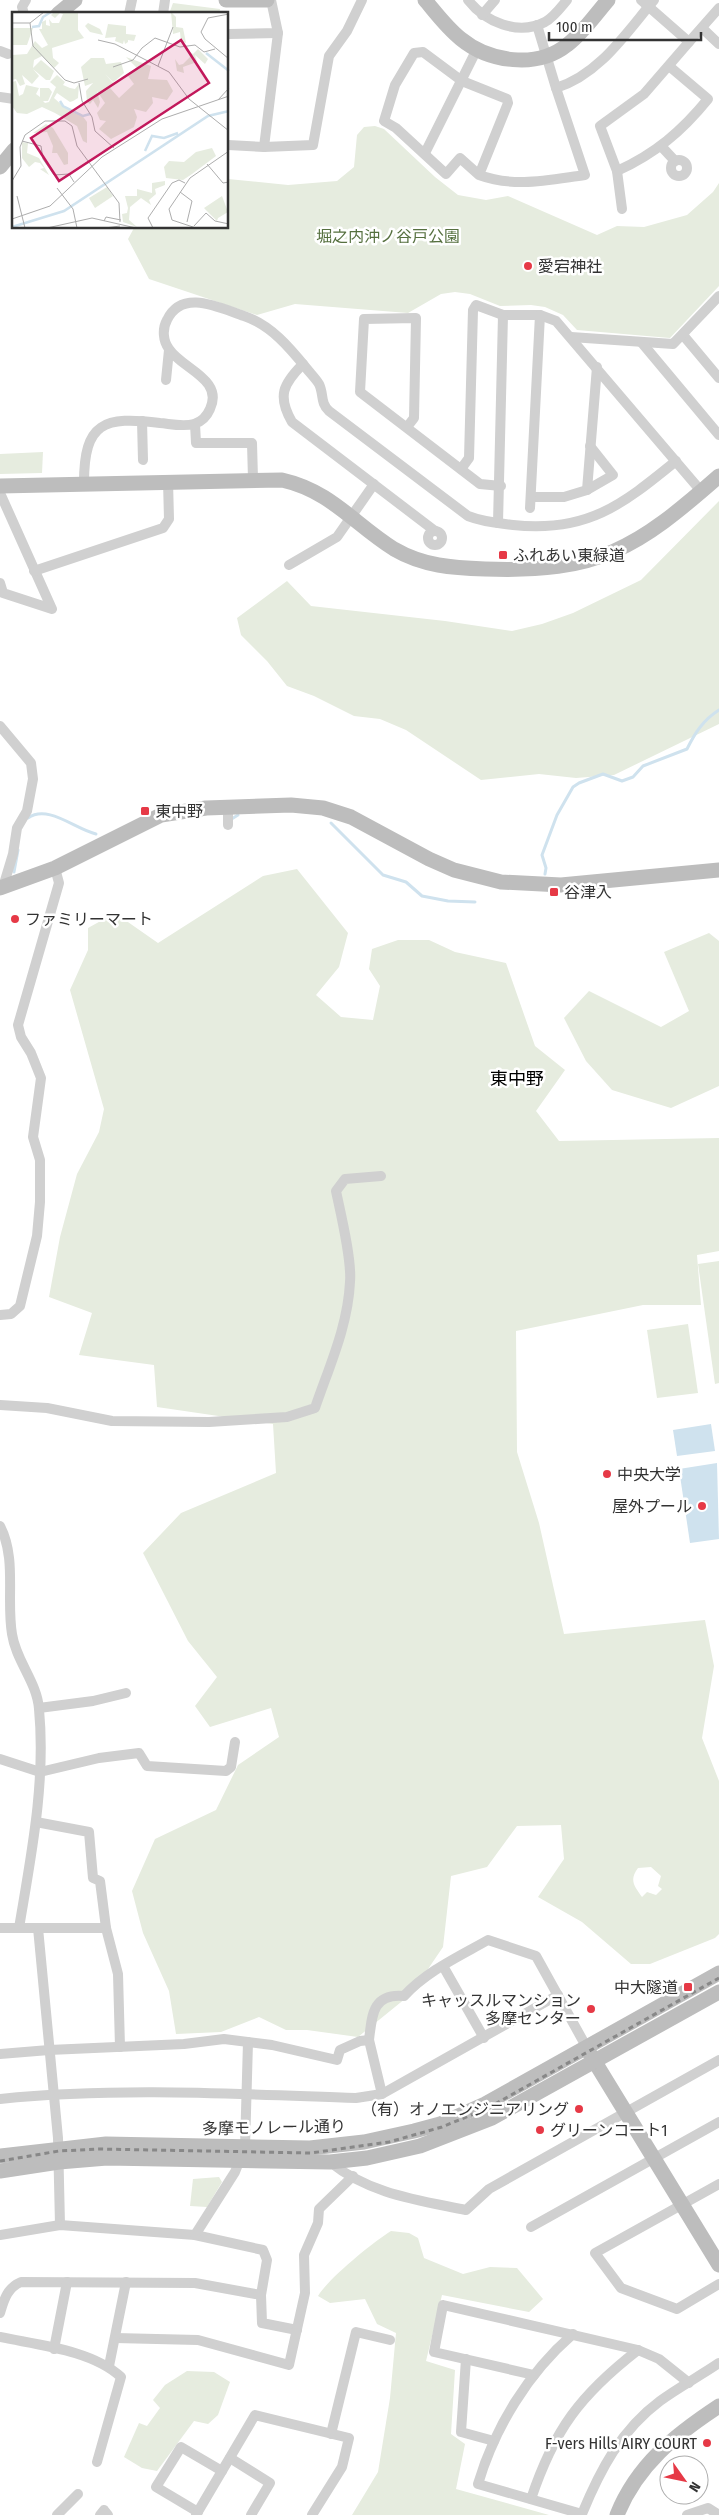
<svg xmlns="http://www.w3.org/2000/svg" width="719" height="2515" font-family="'Fira Sans Condensed','Noto Sans JP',sans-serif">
	<rect width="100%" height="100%" fill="#fff"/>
	<g fill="#e6ecdf" fill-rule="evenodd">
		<path d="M 173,3 L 220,9 L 219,14 L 169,14 Z"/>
		<path d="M 375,126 L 384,129 L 435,177 L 458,195 L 486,200 L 508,196 L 597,235 L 617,226 L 644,227 L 687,215 L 713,192 L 719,183 L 719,286 L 670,338 L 577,330 L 563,315 L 545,307 L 531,305 L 500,306 L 470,294 L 455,292 L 441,294 L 408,313 L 295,304 L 257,315 L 149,279 L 128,239 L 134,228 L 228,228 L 228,179 L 288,185 L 337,181 L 354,167 L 357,135 L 364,127 Z"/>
		<path d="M 43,452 L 42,473 L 0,474 L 0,454 Z"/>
		<path d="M 719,501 L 719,724 L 614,775 L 576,778 L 539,774 L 481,780 L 406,730 L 380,719 L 354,716 L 314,696 L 287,686 L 267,661 L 241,635 L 237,618 L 287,581 L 311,606 L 445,621 L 512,631 L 542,624 L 573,613 L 641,580 Z"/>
		<path d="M 297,869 L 348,933 L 339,967 L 316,995 L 341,1017 L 373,1020 L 380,986 L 369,969 L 372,949 L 398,940 L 429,940 L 455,952 L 506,963 L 535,1046 L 565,1070 L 536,1111 L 559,1141 L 719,1138 L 719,1251 L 697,1255 L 701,1305 L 643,1305 L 516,1331 L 517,1452 L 539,1523 L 564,1634 L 705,1620 L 714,1666 L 702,1738 L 719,1781 L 719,1934 L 715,1938 L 650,1964 L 631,1964 L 582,1922 L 538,1897 L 564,1859 L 561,1825 L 517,1826 L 487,1867 L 451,1876 L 443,1947 L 411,1994 L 358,2037 L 307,2030 L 286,2030 L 259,2017 L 221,2032 L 176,2034 L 169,1991 L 143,1933 L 132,1891 L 155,1839 L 216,1810 L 238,1765 L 279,1737 L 271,1708 L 210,1727 L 195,1706 L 217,1677 L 188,1641 L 143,1553 L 181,1513 L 276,1473 L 273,1424 L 157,1407 L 154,1365 L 79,1355 L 92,1313 L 49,1297 L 60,1237 L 77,1174 L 99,1132 L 104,1109 L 70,990 L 88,950 L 88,928 L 115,913 L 158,943 L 263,876 ZM 651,1867 L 661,1876 L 658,1886 L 662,1889 L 656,1895 L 647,1892 L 642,1897 C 634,1886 629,1880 638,1868 Z"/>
		<path d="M 709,933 L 719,941 L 719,1086 L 671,1108 L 612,1090 L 586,1061 L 564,1018 L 589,991 L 661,1027 L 689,1011 L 664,952 Z"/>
		<path d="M 719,1261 L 719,1383 L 715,1384 L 698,1264 Z"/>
		<path d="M 688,1324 L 698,1393 L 657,1398 L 647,1330 Z"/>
		<path d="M 219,2177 L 222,2182 L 207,2207 L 190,2206 L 193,2179 Z"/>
		<path d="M 391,2231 L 409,2233 L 418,2238 L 424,2258 L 463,2274 L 490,2267 L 517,2268 L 543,2299 L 529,2312 L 442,2295 L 426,2361 L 455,2370 L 451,2434 L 465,2444 L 456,2489 L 549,2515 L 352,2515 L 378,2472 L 390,2398 L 396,2333 L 377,2324 L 365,2299 L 330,2303 L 318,2296 C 328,2279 373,2242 391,2231 Z"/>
		<path d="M 187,2371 L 214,2372 L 230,2382 L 218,2415 L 208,2424 L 194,2421 L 157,2471 L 142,2468 L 124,2457 L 139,2423 L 147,2426 L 160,2408 L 153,2400 L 165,2385 Z"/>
	</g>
	<g fill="#cfe2ee">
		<path d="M 711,1424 L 715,1451 L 677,1456 L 673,1430 Z"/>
		<path d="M 717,1463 L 719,1539 L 690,1543 L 679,1469 Z"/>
	</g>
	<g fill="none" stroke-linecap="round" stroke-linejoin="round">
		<g stroke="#cfe2ee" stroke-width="3">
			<path d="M 28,818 C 48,804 75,829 96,834"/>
			<path d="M 230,820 L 238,815"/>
			<path d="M 331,823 L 383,875 L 406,882 L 422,896 L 448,901 L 475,902"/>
			<path d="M 14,872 L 18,850"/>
			<path d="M 545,874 L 546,868 L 542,855 L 557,815 L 573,787 L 579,783 L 603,774 L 622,781 L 633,777 L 643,766 L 687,749 C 695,733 703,720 719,710"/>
		</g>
		<g stroke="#d0d0d0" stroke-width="10">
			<path d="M 468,0 C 485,22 518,36 545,22 C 554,17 561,7 567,0"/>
			<path d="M 641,0 L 689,42 L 719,8"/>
			<path d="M 24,14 L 22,7 L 26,0"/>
			<path d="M 129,14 L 132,0"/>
			<path d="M 163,14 L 165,0"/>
			<path d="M 482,15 L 495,0"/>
			<path d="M 537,25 L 556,88 C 599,75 626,33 654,0"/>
			<path d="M 702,28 L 719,44"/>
			<path d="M 228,34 L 278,33 L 271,0"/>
			<path d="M 0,51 L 8,54"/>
			<path d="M 0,97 L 14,99"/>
			<path d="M 228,145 L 264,147 L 313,145 L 329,56 L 347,31 L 362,0"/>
			<path d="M 661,146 L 675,161"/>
			<path d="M 264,147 L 278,33"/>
			<path d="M 425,153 L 477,49"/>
			<circle cx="679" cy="168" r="8"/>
			<path d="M 617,171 C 655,154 682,131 708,99 L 669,66"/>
			<path d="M 479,175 L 460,158 L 446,174 L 396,128 L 384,121 L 395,85 L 414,53 L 423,52 L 462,81 L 507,99 L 508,103 L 479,175 C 515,188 548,180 585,175 L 556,88"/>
			<path d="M 622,209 L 617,171 L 600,126 L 644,94 L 689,42"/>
			<path d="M 683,335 L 719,378"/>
			<path d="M 571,337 L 673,344 L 719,296"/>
			<path d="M 642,343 L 719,435"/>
			<path d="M 303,364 C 283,384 277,396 292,422 L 435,531"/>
			<path d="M 166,380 L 169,350"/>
			<path d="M 142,421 L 143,460"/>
			<path d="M 195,424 L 196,443 L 252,443 L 253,479"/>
			<path d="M 407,427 L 414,418 L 416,318 L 364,319 L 360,392 L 480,484 L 501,486"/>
			<path d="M 461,469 L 469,458 L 473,310 L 476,305 L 503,315 L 540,315 L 556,321 L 701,491"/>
			<path d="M 84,483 C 84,422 104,416 160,423 C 171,424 183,427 194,424 C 201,422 207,416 210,409 C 224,379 182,369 169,349 C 163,341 162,329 167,320 C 182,288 220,308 244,316 C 271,325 290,348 307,369 C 311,374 316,379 319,384 C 324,394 320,403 329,411 L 468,516 C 483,522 497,523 513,525 C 587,533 622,505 676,461"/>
			<path d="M 587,490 L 613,475 L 590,446"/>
			<path d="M 0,493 L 52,609 L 3,593 L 0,583"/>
			<path d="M 531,497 L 564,497 L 587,490 L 597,367"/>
			<path d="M 530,508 L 540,315"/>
			<path d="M 498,523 L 503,315"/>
			<circle cx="435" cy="538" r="7"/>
			<path d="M 289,565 L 337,537 L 374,484"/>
			<path d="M 34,571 L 163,528 L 169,519 L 168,481"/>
			<path d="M 0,726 L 31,763 L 33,779 L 27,811 L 17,828 L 13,854 L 3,887"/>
			<path d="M 228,825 L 228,807"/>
			<path d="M 0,1315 L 11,1314 L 20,1306 L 37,1236 L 40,1202 L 40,1160 L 33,1137 L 41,1078 L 31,1053 L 21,1037 L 18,1025 L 59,883 L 55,868"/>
			<path d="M 0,1405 L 47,1408 L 112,1421 L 209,1422 L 287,1417 L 315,1408 C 329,1367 348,1326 350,1282 C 352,1260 341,1215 336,1191 L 345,1179 L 381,1176"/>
			<path d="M 0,1526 C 17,1559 6,1598 12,1634 C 16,1661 37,1682 39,1709 C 46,1782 31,1856 19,1928"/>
			<path d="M 39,1708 L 93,1701 L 126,1693"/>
			<path d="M 0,1759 L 40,1772 L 99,1758 L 139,1753 L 147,1766 L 226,1771 L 231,1767 L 235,1742"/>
			<path d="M 36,1822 L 89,1832 L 93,1878 L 100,1881 L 106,1928 L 118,1974 L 120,2047"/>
			<path d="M 0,1928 L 106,1928"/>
			<path d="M 38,1928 L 58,2138 L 60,2225"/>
			<path d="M 443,1966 L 484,2038"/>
			<path d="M 369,2040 C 372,2016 372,1993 404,1996 C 427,1971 458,1957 488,1940 L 536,1956 L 587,2048"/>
			<path d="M 0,2054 L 49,2050 L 184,2044 L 224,2039 L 272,2045 L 337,2060 L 340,2050 L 360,2041 L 369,2040 L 382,2094"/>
			<path d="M 0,2099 C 118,2087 237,2094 356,2098 L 382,2094 L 558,1995"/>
			<path d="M 330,2162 C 369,2194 418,2200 466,2210 L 489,2189 L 719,2060"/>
			<path d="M 719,2184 L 595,2253 L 621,2288 L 677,2309 L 719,2284"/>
			<path d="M 531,2227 L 719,2122"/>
			<path d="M 0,2235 L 60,2225 L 195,2235 L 263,2250 L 267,2260 L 261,2295 L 262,2323 L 297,2330"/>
			<path d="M 195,2235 L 235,2172 L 245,2147 L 248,2042"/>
			<path d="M 0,2313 C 4,2300 7,2288 21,2282 L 195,2283 L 261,2295"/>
			<path d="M 573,2334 C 528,2373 495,2427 478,2484 L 582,2514 C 600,2470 621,2430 660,2401 C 679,2387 700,2376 719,2363"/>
			<path d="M 0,2337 C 38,2345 92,2350 121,2377 L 97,2462"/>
			<path d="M 115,2338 L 198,2340 L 289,2365 L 305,2293 L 304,2255 L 318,2223 L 319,2209 L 353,2176"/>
			<path d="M 54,2349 L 67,2282"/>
			<path d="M 466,2359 L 461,2432 L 494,2441"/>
			<path d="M 109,2366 L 126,2282"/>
			<path d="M 534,2375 L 434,2352 L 443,2305 L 638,2350 L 659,2359 L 689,2383"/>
			<path d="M 331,2434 L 356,2332 L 390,2340"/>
			<path d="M 230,2458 L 270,2483 L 251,2515"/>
			<path d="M 531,2499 C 554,2430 580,2395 638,2350"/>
			<path d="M 198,2512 L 156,2487 L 181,2447 L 222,2471"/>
			<path d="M 57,2515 L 78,2494"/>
			<path d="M 100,2515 L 104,2510 L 108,2515"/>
			<path d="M 196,2515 L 255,2415 L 349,2438 L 342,2467 L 312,2515"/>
			<path d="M 687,2515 L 708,2508 L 719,2515"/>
		</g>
		<g stroke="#bdbdbd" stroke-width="15">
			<path d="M 226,0 L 267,0"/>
			<path d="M 425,0 C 436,13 447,28 461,39 C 489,62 537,69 567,45 C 583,33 595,15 608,0"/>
			<path d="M 58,14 L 75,0"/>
			<path d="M 0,167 L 14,150"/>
			<path d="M 0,486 L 282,480 C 331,491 354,524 394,549 C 423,566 453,568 485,569 C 599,573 636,549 719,476"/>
			<path d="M 0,888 L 55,868 L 161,815 L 206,808 L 291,805 L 323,808 L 351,817 L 429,859 L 454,870 L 501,882 L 561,885 L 719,870"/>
			<path d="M 590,2054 L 719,2265"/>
			<path d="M 0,2156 L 106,2144 L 310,2148 L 364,2142 L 414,2131 L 440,2124 L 485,2104 L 719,1973"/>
			<path d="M 0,2171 L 59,2162 L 107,2158 L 330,2162 L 367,2158 L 420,2146 L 492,2118 L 719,1992"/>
			<path d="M 617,2515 C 637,2465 675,2435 719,2406"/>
		</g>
		<path stroke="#888" stroke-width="3" stroke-dasharray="5 4" stroke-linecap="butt" d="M 0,2161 L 59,2151 L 100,2149 L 311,2153 L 389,2142 L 442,2127 L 488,2108 L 719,1978"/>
	</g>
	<g fill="#e63946" stroke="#fff" stroke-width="2">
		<circle cx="528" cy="266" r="5"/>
		<rect x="498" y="550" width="10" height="10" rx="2.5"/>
		<rect x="140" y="806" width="10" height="10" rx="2.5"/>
		<rect x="549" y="887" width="10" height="10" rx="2.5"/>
		<circle cx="15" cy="919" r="5"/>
		<circle cx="607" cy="1474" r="5"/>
		<circle cx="702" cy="1506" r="5"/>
		<rect x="683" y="1982" width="10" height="10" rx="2.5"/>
		<circle cx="591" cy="2009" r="5"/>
		<circle cx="579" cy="2109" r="5"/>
		<circle cx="540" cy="2130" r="5"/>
		<circle cx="707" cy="2443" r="5"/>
	</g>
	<g text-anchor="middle" stroke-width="5" stroke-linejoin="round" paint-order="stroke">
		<g font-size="16" fill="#56703f" stroke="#fff">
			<text x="388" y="242">堀之内沖ノ谷戸公園</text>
		</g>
		<g font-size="16" fill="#333" stroke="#fff" text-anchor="start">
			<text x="538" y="272">愛宕神社</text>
			<text x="513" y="561">ふれあい東緑道</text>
			<text x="155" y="817">東中野</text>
			<text x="564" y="898">谷津入</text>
			<text x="25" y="925">ファミリーマート</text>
			<text x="617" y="1480">中央大学</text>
			<text x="692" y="1512" text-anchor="end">屋外プール</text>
			<text x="678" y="1993" text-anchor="end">中大隧道</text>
			<text x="581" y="2006" text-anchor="end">キャッスルマンション<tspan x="581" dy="18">多摩センター</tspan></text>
			<text x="569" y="2115" text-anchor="end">（有）オノエンジニアリング</text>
			<text x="550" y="2136">グリーンコート1</text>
			<text x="697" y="2449" text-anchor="end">F-vers Hills AIRY COURT</text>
		</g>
		<g font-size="16" fill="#333" stroke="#fff">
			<text transform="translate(274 2127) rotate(-1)" y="6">多摩モノレール通り</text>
		</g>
		<g font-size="18" fill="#000" stroke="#fff">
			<text x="517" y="1085">東中野</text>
		</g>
	</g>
	<g transform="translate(12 12)">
		<rect width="216" height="216" fill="#fff"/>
		<path d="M 42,0 L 66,0 L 66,18 L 72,26 L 40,36 L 41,46 L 47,51 L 42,56 L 30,44 L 22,48 L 21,56 L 29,48 L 42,59 L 38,68 L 34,68 L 21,57 L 27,64 L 20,72 L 10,63 L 13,72 L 8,74 L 4,67 L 0,68 L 0,43 L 15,42 L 23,29 L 30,36 L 36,33 L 27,17 L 30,17 L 30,10 L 34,8 L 34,13 L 38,14 L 37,7 L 40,11 L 47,11 L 51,2 L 48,1 L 43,6 L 39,3 ZM 159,0 L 164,5 L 164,15 L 171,16 L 174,31 L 169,29 L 168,20 L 161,22 ZM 76,11 L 88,17 L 91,23 L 78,20 L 73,14 ZM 96,12 L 114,14 L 114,22 L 124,23 L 122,29 L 116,28 L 116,30 L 113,32 L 112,28 L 111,32 L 103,29 L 104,25 L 93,26 ZM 0,16 L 21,16 L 15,33 L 0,33 ZM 186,37 L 196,47 L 193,52 L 183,43 L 185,50 L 171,55 L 172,61 L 165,59 L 163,47 L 167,53 L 171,52 L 178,45 L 176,39 L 181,42 ZM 114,45 L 139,54 L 136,67 L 155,68 L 161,79 L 155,88 L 140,85 L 141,91 L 134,100 L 122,97 L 125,105 L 122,115 L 99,127 L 87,117 L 94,109 L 88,108 L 85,101 L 93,91 L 85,79 L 88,90 L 86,96 L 81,88 L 78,92 L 75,90 L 74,79 L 81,71 L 73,74 L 69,55 L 79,46 L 92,46 L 94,52 L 109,50 L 112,61 L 104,68 L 101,70 L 93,62 L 102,72 L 98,76 L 107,86 L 122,72 L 116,64 L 126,57 ZM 45,63 L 53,70 L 51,73 L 58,76 L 63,77 L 67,72 L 66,86 L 61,89 L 58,90 L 45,81 L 42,86 L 52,95 L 69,102 L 75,110 L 75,131 L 71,129 L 65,114 L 43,101 L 30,95 L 15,102 L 5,101 L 0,94 L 0,70 L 4,69 L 7,84 L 11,82 L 14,73 L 27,76 L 24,82 L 28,85 L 28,76 L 37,76 L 40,80 L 36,89 L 31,89 L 33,91 L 37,90 L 44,75 L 38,70 ZM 34,112 L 41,116 L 56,141 L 56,152 L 52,153 L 45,141 L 40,141 L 41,134 L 35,120 L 21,121 ZM 10,130 L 16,131 L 15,141 L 27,146 L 37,163 L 28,157 L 32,156 L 28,151 L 23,150 L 17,155 L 10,146 ZM 200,136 L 204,144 L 180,162 L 171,168 L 154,166 L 152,155 L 157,149 L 172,150 L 184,140 ZM 153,169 L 153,173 L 143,177 L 144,182 L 137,188 L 139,193 L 129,186 L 118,195 L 117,208 L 125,215 L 111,210 L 110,202 L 115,201 L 116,196 L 113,184 L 125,184 L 125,177 L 140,181 L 140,171 ZM 95,175 L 101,184 L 83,196 L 77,186 ZM 210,184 L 216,200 L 206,206 L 205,209 L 192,196 Z" fill="#e6ecdf"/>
		<path fill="none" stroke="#cfe2ee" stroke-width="2.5" d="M 20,15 L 27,14 L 31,5 L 39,0M 194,41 L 217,59M 48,89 L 51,94 L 71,104 L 78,102M 133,139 L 140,124 L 152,126 L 166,121M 0,215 L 52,199 L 196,104 L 217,99"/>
		<path fill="none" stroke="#adadad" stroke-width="1" d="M 217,2 L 196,6 L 189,20 L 193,27 L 217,47M 0,11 L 18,11 L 32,0M 18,11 L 21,34 L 53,68 L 62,71 L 76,67M 86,28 L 103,32 L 157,60 L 177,87 L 217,119M 146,54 L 161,15M 101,55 L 121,48 L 130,36 L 143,26 L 168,35 L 183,33 L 192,40 L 203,37M 67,71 L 70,89 L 80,105 L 83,119 L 102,136M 206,88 L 217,76M 10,129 L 29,134 L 31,147 L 42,163 L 57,162 L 62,170M 195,152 L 211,171 L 217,170M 0,169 L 9,154 L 8,135 L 13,123 L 33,109 L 53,109 L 60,114 L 65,134 L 107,191 L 108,210M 45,176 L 61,197 L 65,216M 168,180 L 180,189 L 175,210M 5,184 L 13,216M 0,207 L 38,194 L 90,145 L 150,107 L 217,84M 92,209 L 94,205 L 109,208M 182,214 L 194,201 L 203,209 L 217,212M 35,216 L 80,206 L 124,216M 93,216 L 108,214M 141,216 L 136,206 L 160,171 L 167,168 L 173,171M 184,216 L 160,208 L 157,197 L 178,166 L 217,139"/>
		<path fill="#c2185b" fill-opacity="0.15" stroke="#c2185b" stroke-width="2.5" d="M 169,28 L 197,71 L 47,169 L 19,126 Z"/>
		<rect width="216" height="216" fill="none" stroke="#333" stroke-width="2.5"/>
	</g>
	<g transform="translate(684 2480) rotate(123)"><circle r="24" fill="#ffffff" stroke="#adadad"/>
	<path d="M0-4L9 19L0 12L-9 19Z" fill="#e63946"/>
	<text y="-8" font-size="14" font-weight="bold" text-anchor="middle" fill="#333333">N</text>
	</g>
	<path d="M549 32v8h152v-8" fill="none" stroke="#333333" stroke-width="2.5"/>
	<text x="556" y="32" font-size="15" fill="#333333" stroke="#ffffff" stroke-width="4" paint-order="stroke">100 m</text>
</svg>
